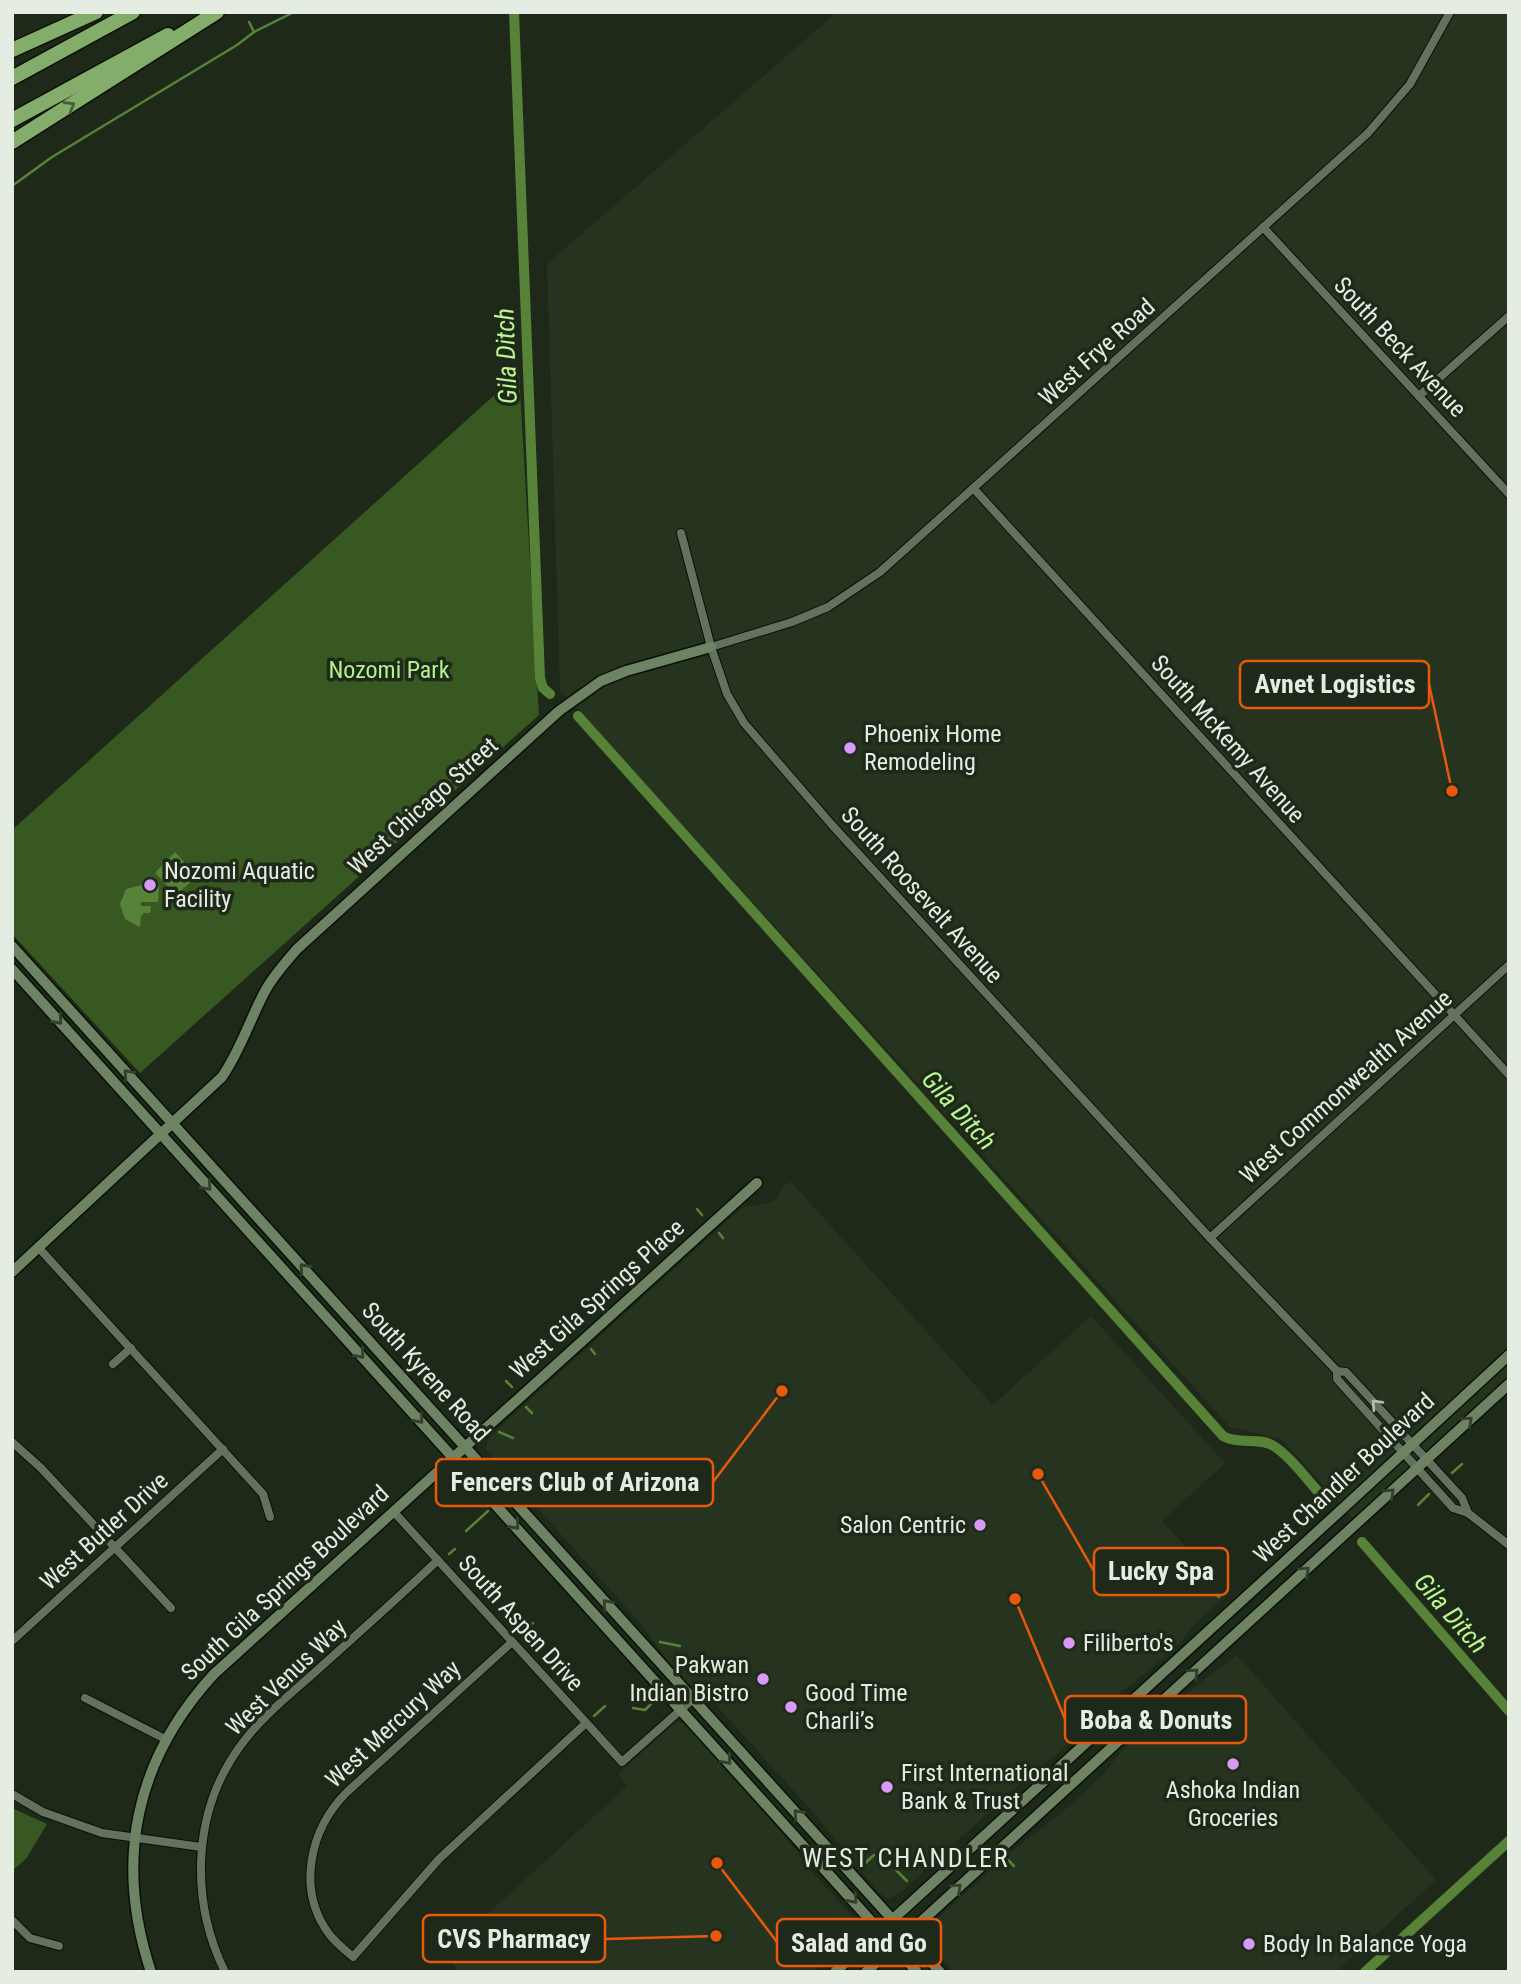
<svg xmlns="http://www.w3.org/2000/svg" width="1521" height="1984" font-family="'Roboto Condensed',sans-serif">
	<rect width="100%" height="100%" fill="#1f291a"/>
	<g fill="#26331e">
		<path d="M 837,12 L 1509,12 L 1509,1383 L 1357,1523 L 1282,1439 L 1230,1427 L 560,690 L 547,264 Z"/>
		<path d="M 791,1182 L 993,1405 L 1091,1316 L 1225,1463 L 1162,1521 L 1228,1593 L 1193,1626 L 1179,1645 L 1095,1714 L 1080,1735 L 1024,1780 L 900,1893 L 890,1899 L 879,1893 L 812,1811 L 709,1697 L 692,1687 L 666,1658 L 640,1623 L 486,1450 L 488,1438 L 739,1210 L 747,1206 L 768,1204 L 776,1199 L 784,1185 Z"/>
		<path d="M 1237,1655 L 1436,1880 L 1335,1972 L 954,1972 L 927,1940 L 927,1928 L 1007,1855 L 1059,1815 L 1100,1778 L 1126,1746 L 1174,1703 Z"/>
		<path d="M 677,1721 L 685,1724 L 780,1830 L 815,1875 L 860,1925 L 860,1934 L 857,1940 L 831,1957 L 814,1972 L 460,1972 L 444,1954 L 627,1786 L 618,1774 Z"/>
	</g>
	<g fill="#375820">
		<path d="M 519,373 L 539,715 L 140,1073 L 12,934 L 12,830 Z"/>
		<path d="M 12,1808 L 47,1824 L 26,1859 L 12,1871 Z"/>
	</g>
	<g fill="#568337">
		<path d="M 175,852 L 197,876 L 176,895 L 155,873 Z"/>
		<path d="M 141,885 L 159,886 L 158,902 L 141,902 L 141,906 L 151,906 L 150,913 L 144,913 L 141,916 L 140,927 L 125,919 L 120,904 L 126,889 Z"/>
	</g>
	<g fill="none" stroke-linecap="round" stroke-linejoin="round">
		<g stroke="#568337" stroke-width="2.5">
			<path d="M 249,22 L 254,32"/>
			<path d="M 12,186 L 52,157 L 237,45 L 254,32 L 294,12"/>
			<path d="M 697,1209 L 702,1215"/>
			<path d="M 719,1233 L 723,1238"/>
			<path d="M 591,1349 L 595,1354"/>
			<path d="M 506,1381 L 512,1387"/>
			<path d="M 526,1407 L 532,1413"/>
			<path d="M 499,1432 L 513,1438"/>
			<path d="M 510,1471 L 522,1460"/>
			<path d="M 1452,1473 L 1462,1464"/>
			<path d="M 1418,1505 L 1429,1494"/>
			<path d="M 466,1531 L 488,1511"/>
			<path d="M 449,1554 L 455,1549"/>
			<path d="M 1208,1588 L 1219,1597"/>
			<path d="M 521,1634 L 533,1623"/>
			<path d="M 660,1642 L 680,1646"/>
			<path d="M 633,1708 L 645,1710 L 657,1698"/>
			<path d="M 594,1716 L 605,1706"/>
			<path d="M 1008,1860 L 1014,1866"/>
			<path d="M 861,1867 L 874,1855"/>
			<path d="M 894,1868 L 907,1881"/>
			<path d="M 835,1931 L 848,1941"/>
		</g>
		<g stroke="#568337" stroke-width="10">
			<path d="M 514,12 L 540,678 L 543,688 L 550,694"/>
			<path d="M 578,716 L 1223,1436 C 1238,1445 1257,1437 1272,1445 C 1291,1456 1312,1486 1327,1502"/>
			<path d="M 1362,1542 L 1509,1711"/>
			<path d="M 1365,1972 L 1509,1841"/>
		</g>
		<defs>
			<g id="street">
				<path d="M 1263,227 L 1509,494"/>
				<path d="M 1419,396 L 1509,316"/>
				<path d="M 974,489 L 1509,1075"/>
				<path d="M 681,533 L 711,647 L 727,694 L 744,723 L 832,825 L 1210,1238 L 1337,1371 L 1337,1379 L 1453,1508 L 1468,1513 L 1509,1545"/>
				<path d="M 711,647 L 792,622 L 828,607 L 880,572 L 1368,133 L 1410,84 L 1450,12"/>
				<path d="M 1210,1238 L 1509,965"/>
				<path d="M 38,1247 L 263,1494 L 270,1517"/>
				<path d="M 113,1364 L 131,1348"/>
				<path d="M 1337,1371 L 1346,1372 L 1462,1498 L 1468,1513"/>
				<path d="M 12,1442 L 41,1468 L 171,1608"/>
				<path d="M 393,1511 L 622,1762 L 693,1699"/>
				<path d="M 12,1641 L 223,1449"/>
				<path d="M 512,1642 L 347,1792 C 310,1829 296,1889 329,1934 C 336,1943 345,1950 353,1957 L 439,1859 L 586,1723"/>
				<path d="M 85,1698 L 165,1739"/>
				<path d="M 12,1794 L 43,1812 L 102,1833 L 201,1847"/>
				<path d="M 12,1920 L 30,1938 L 59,1946"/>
				<path d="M 225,1972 C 189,1898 192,1808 244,1741 C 266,1712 297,1689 324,1664 C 362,1630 401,1595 438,1560"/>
			</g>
			<g id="secondary">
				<path d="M 12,946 L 940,1972"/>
				<path d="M 12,969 L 917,1972"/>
				<path d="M 12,1272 L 222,1077 C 240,1051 249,1022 264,993 C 272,977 285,963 297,949 L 559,711 L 601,681 L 626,671 L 711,647"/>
				<path d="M 151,1972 C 114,1861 135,1760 214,1674 L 757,1183"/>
				<path d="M 835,1972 L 1340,1511 L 1509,1355"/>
				<path d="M 866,1972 L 1509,1384"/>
			</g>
			<g id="highway">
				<path d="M 12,50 L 96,12"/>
				<path d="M 12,78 L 133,12"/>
				<path d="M 12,120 L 168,35"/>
				<path d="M 12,142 L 217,12"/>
			</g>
		</defs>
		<use href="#street" stroke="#091105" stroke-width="10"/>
		<use href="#secondary" stroke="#091105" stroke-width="13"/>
		<use href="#highway" stroke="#091105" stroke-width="17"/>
		<use href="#street" stroke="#65715f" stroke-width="8"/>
		<use href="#secondary" stroke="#6e8363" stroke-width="10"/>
		<use href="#highway" stroke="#84ad6c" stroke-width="14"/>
	</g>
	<defs><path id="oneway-chevron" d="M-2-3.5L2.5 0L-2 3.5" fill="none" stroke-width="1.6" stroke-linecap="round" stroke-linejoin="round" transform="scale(1.75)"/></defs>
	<use stroke="#475e3b" href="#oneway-chevron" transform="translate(70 106) rotate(-31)"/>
	<g stroke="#33402c">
		<use href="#oneway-chevron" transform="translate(58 1020) rotate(48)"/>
		<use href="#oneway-chevron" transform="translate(128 1074) rotate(-132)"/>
		<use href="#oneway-chevron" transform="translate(207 1186) rotate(48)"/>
		<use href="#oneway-chevron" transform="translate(304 1268) rotate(-132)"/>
		<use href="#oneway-chevron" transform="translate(360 1354) rotate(48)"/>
		<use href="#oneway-chevron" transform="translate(419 1419) rotate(48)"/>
		<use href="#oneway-chevron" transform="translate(1468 1421) rotate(-42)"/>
		<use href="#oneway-chevron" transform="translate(1390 1493) rotate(-43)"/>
		<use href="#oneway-chevron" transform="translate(515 1525) rotate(48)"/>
		<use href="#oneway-chevron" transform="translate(1305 1571) rotate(-42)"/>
		<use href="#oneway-chevron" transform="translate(607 1604) rotate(-132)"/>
		<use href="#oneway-chevron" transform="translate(1194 1673) rotate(-43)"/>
		<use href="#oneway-chevron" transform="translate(727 1760) rotate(48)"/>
		<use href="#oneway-chevron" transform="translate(798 1814) rotate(-132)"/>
		<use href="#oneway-chevron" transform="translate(957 1888) rotate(-42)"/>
		<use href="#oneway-chevron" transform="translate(853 1899) rotate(48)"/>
	</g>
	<use stroke="#b2bbae" href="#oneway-chevron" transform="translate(1376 1404) rotate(-133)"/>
	<g fill="#d99af7" stroke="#1f291a" stroke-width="2.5">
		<circle cx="850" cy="748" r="7"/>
		<circle cx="150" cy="885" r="7"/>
		<circle cx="980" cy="1525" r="7"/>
		<circle cx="1069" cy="1643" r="7"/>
		<circle cx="763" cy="1679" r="7"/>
		<circle cx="791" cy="1707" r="7"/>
		<circle cx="1233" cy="1764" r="7"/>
		<circle cx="887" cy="1787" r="7"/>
		<circle cx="1249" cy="1944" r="7"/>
	</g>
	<g text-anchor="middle" stroke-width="7" stroke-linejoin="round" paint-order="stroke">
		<g font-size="24" fill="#e5ece2" stroke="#1f291a">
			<text transform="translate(1400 347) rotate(47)" y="8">South Beck Avenue</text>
			<text transform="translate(1097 352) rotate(-42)" y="8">West Frye Road</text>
			<text transform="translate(1228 739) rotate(48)" y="8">South McKemy Avenue</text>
			<text transform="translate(423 806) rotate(-42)" y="8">West Chicago Street</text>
			<text transform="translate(922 895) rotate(48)" y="8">South Roosevelt Avenue</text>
			<text transform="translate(1346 1087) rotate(-42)" y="8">West Commonwealth Avenue</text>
			<text transform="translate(597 1299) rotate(-42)" y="8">West Gila Springs Place</text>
			<text transform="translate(426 1372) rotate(48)" y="8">South Kyrene Road</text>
			<text transform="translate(1344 1478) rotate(-43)" y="8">West Chandler Boulevard</text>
			<text transform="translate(104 1531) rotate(-42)" y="8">West Butler Drive</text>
			<text transform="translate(285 1583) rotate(-43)" y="8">South Gila Springs Boulevard</text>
			<text transform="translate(521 1623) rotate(48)" y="8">South Aspen Drive</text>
			<text transform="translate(286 1677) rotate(-44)" y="8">West Venus Way</text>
			<text transform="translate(393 1724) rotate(-43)" y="8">West Mercury Way</text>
		</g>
		<g font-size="24" fill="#b2f28b" stroke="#1f291a">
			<text x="389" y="678">Nozomi Park</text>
		</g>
		<g font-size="24" fill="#e5ece2" stroke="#1f291a" text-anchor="start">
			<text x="864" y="742">Phoenix Home<tspan x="864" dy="28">Remodeling</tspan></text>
			<text x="164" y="879">Nozomi Aquatic<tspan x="164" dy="28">Facility</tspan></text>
			<text x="966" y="1533" text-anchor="end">Salon Centric</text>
			<text x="1083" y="1651">Filiberto's</text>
			<text x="749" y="1673" text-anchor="end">Pakwan<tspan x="749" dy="28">Indian Bistro</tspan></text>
			<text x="805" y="1701">Good Time<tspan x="805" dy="28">Charli’s</tspan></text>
			<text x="901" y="1781">First International<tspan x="901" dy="28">Bank &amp; Trust</tspan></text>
			<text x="1233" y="1798" text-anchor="middle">Ashoka Indian<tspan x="1233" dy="28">Groceries</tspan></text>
			<text x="1263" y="1952">Body In Balance Yoga</text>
		</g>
		<g font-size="26" font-style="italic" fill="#b8f791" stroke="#1f291a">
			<text transform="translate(506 356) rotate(-92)" y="9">Gila Ditch</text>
			<text transform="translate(959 1110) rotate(48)" y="9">Gila Ditch</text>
			<text transform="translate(1451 1613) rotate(49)" y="9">Gila Ditch</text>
		</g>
		<g font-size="26" letter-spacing="2" fill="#e5ece2" stroke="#1f291a">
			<text x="906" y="1867">WEST CHANDLER</text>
		</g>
	</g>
	<path fill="none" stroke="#e8590c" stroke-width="2.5" d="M1452 791L1429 684M782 1391L713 1482M1038 1474L1094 1571M1015 1599L1065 1719M716 1936L605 1939M717 1863L777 1942"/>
	<g fill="#e8590c" stroke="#1f291a" stroke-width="2.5">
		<circle cx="1452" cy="791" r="7"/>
		<circle cx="782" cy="1391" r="7"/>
		<circle cx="1038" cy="1474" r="7"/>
		<circle cx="1015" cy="1599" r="7"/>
		<circle cx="716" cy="1936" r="7"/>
		<circle cx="717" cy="1863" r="7"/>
	</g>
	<g fill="#1f291a" stroke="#e8590c" stroke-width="2.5">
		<rect x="1240" y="661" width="189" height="47" rx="7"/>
		<rect x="436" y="1459" width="277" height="47" rx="7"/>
		<rect x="1094" y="1548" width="134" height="47" rx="7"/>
		<rect x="1065" y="1696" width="181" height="47" rx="7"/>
		<rect x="423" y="1915" width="182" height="47" rx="7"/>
		<rect x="777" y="1919" width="164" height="47" rx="7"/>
	</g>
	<g font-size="26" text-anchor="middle" font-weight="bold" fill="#e5ece2">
		<text x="1335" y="693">Avnet Logistics</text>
		<text x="575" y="1491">Fencers Club of Arizona</text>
		<text x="1161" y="1580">Lucky Spa</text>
		<text x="1156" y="1729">Boba &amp; Donuts</text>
		<text x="514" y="1948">CVS Pharmacy</text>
		<text x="859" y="1952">Salad and Go</text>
	</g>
	<rect width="1521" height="1984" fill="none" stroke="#e5ece2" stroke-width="28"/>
</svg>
